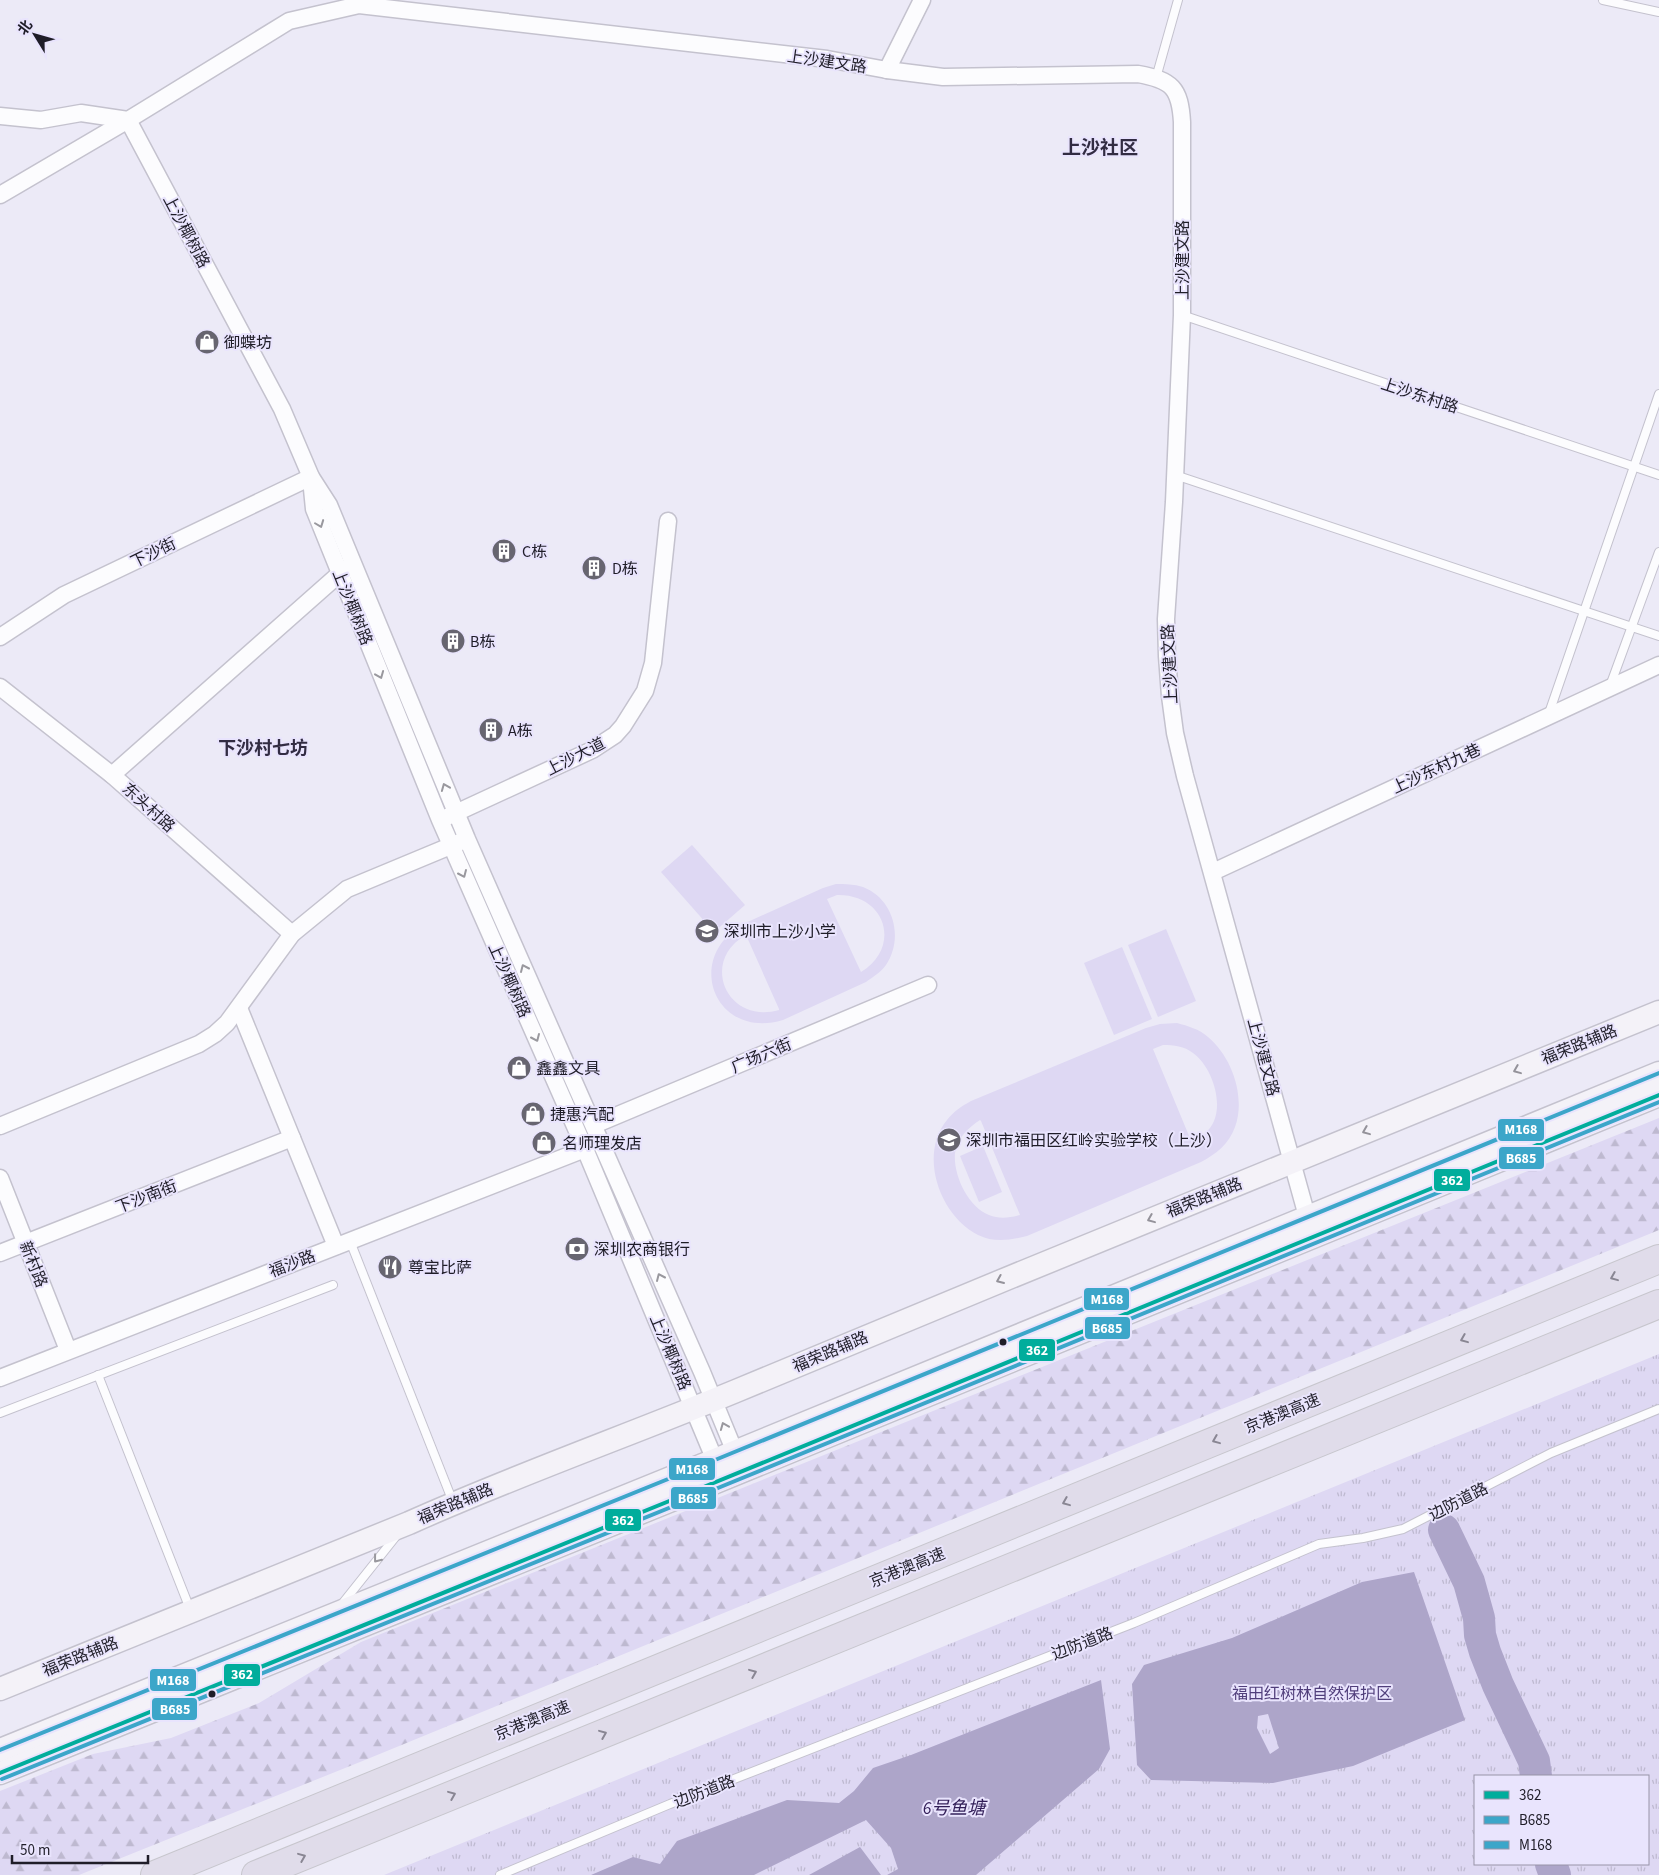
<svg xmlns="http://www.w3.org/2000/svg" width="1659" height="1875" font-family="'Source Sans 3','Noto Sans SC',sans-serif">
	<defs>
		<pattern id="forest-firs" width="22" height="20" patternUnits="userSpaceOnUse" patternTransform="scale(1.25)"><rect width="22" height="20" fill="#ded8f3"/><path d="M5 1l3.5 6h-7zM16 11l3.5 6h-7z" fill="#beb9d0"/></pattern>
		<pattern id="park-tufts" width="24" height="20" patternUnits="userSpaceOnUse" patternTransform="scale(1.25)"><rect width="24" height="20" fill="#ded8f3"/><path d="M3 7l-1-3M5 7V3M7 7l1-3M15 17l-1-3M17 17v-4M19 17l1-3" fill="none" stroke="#beb9d0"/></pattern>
	</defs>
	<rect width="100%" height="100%" fill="#eceaf7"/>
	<g fill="#ded8f3" fill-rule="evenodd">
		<path d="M 692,845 L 745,905 L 714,932 L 661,872 Z"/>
		<path d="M 836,884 C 845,884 854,884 863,887 C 894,899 904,938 886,965 C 881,972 873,977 866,982 L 783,1020 C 717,1040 683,962 741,925 L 823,888 ZM 837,895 C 886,894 902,947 861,972 L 827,899 ZM 746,935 L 779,1009 L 779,1010 C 727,1025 699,961 746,935 Z"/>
		<path d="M 1166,929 L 1196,1001 L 1158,1017 L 1128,945 Z"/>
		<path d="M 1122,947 L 1152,1019 L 1114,1035 L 1084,963 Z"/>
		<path d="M 1177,1023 C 1188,1026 1199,1029 1208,1037 C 1232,1057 1246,1097 1235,1127 C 1229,1144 1216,1154 1201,1162 L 1027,1236 C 1011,1240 994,1243 978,1235 C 940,1216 918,1155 947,1120 C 954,1111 962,1106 971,1101 L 1146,1028 L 1160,1024 ZM 1163,1045 C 1174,1045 1184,1046 1193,1053 C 1211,1066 1223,1100 1214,1121 C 1210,1131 1201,1137 1192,1143 L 1153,1049 ZM 980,1120 L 981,1121 L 1020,1215 C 1009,1218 999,1219 989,1215 C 968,1207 953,1175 955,1153 C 957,1138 968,1128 980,1120 Z"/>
		<path d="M 983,1146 L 1002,1192 L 979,1202 L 960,1156 Z"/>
	</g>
	<path fill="url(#forest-firs)" d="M 1659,1118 L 1659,1230 L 365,1760 L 79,1875 L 0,1875 L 0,1791 L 93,1754 L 171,1738 L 259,1703 L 361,1642 Z"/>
	<path fill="url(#park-tufts)" fill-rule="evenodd" d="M 1659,1354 L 1659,1875 L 384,1875 ZM 1475,1776 L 1648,1776 L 1648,1864 L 1475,1864 Z"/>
	<g fill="#ada5c9" fill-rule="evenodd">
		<path d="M 1414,1572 L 1465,1720 L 1353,1766 L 1273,1783 L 1151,1780 L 1137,1765 L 1132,1684 L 1144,1665 L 1232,1638 L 1362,1582 ZM 1268,1714 L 1279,1748 L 1270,1754 L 1257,1728 L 1258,1716 Z"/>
		<path d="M 1101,1680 L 1110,1749 L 1099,1769 L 976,1875 L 887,1875 L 898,1869 L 891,1848 L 866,1820 L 754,1875 L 591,1875 L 633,1857 L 660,1864 L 677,1841 L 787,1800 L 839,1803 L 854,1791 L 873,1768 L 911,1755 Z"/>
		<path d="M 860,1847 L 881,1875 L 809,1875 Z"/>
	</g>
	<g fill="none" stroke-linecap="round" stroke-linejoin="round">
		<g stroke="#ada5c9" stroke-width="32">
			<path d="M 1444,1530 L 1469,1582 L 1479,1618 L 1480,1635 L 1485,1652 L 1498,1685 L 1534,1761 L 1536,1776"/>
			<path d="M 1551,1864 L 1555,1875"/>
		</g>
		<defs>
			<g id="lane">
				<path d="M 1603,0 L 1659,12"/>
				<path d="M 1156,78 L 1178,0"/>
				<path d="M 1182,315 L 1659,475"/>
				<path d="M 1175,475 L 1659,636"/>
				<path d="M 1610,686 L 1659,552"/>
				<path d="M 1548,716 L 1659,394"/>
				<path d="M 350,1241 L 453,1502"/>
				<path d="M 98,1375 L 190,1609"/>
				<path d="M 0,1413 L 333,1285"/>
				<path d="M 342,1604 L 397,1535"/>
				<path d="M 500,1875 L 670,1804 L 1134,1623 L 1319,1544 L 1363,1538 L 1403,1529 L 1551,1453 L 1659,1409"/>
			</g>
			<g id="street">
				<path d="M 887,70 L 922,0"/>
				<path d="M 0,116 L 41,120 L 81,113 L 128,120 L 289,21 L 359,5 L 827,59 L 887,70 L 943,77 L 1138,74 C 1172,80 1180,88 1182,122 L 1182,315 L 1174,502 L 1166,619 L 1167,656 L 1170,696 L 1175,733 L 1185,776 L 1310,1227"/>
				<path d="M 0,195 L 128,120 L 282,409 L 311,477 L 329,505 L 467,839 L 702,1372 L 739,1462"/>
				<path d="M 311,479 L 314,509 L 440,820 L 585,1149 L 719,1470"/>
				<path d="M 0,637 L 64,595 L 311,477"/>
				<path d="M 0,687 L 112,775 L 292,934"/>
				<path d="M 112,775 L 346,568"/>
				<path d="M 447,817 L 592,750 L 615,735 L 623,726 L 645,691 L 653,663 L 668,521"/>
				<path d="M 1213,872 L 1659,665"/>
				<path d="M 239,1008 L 336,1246"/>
				<path d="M 594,1125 L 928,985"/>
				<path d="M 0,1126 L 199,1044 L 215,1034 L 227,1023 L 292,934 L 347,889 L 460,842"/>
				<path d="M 0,1178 L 68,1350"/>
				<path d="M 0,1253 L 292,1138"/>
				<path d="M 0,1378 L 585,1149"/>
			</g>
			<g id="secondary">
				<path d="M 0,1689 L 409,1523 C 516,1475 627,1436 736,1391 C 1043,1263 1351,1137 1659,1012"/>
				<path d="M 0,1750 L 715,1460 L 1659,1073"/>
				<path d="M 0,1773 L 689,1493 L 1659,1095"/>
			</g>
			<g id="highway">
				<path d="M 155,1875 L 1659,1259"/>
				<path d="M 256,1875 L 1659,1304"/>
			</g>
		</defs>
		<use href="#lane" stroke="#c4c2ce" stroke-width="10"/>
		<use href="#street" stroke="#c4c2ce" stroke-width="19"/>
		<use href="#secondary" stroke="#c4c2ce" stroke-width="25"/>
		<use href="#highway" stroke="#c7c6cd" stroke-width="30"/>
		<use href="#lane" stroke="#fcfcfe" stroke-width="8"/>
		<use href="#street" stroke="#fcfcfe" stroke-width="16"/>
		<use href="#secondary" stroke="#f4f2f8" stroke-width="22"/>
		<use href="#highway" stroke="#e0dcea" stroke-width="28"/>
		<defs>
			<path id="bus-1" d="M 0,1773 L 689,1493 L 1659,1095"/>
			<path id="bus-2" d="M 2,1779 L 691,1499 L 1659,1102"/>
			<path id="bus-3" d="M 0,1750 L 715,1460 L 1659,1073"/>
		</defs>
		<use href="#bus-1" stroke="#e9e4fd" stroke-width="8"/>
		<use href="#bus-2" stroke="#e9e4fd" stroke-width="8"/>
		<use href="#bus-3" stroke="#e9e4fd" stroke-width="8"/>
		<use href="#bus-1" stroke="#01ad9c" stroke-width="4"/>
		<use href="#bus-2" stroke="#3ca6c9" stroke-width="4"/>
		<use href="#bus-3" stroke="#3ca6c9" stroke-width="4"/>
	</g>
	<defs><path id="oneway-chevron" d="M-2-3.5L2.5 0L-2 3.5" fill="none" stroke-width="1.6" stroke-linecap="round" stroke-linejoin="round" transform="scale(1.25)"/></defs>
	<g stroke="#99989e">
		<use href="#oneway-chevron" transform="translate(320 524) rotate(69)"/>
		<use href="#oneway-chevron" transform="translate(380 675) rotate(68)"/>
		<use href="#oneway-chevron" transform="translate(445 787) rotate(-112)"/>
		<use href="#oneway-chevron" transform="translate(463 874) rotate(66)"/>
		<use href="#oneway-chevron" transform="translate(524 968) rotate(-114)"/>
		<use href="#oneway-chevron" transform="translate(536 1038) rotate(66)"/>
		<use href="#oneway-chevron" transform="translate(660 1277) rotate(-114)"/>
		<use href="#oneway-chevron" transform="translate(724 1426) rotate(-112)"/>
		<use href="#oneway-chevron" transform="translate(377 1559) rotate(128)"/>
	</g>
	<g stroke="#94929a">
		<use href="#oneway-chevron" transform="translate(1517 1070) rotate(158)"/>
		<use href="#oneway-chevron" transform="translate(1366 1131) rotate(158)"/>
		<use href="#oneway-chevron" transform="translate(1151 1219) rotate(158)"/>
		<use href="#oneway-chevron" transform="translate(1000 1280) rotate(157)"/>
	</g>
	<g stroke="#898693">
		<use href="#oneway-chevron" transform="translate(1614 1277) rotate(158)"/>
		<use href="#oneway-chevron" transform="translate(1464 1339) rotate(158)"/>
		<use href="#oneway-chevron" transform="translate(1216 1440) rotate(158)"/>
		<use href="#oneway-chevron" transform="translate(1066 1502) rotate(158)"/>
		<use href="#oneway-chevron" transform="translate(753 1673) rotate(-22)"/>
		<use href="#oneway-chevron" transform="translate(603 1734) rotate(-22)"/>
		<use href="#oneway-chevron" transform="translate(452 1795) rotate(-22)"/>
		<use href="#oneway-chevron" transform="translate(302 1857) rotate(-22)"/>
	</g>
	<defs>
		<symbol id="shop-disc" viewBox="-11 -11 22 22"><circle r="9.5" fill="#676570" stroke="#e9e4fd"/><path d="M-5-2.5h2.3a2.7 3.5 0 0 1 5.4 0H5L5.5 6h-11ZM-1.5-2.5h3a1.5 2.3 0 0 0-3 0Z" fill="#fff"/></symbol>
		<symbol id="building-disc" viewBox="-11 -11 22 22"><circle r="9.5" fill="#676570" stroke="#e9e4fd"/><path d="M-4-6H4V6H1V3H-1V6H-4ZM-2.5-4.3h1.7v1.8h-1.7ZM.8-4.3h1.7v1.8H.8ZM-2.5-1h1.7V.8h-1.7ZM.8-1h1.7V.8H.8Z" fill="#fff"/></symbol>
		<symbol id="school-disc" viewBox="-11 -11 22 22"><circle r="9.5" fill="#676570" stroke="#e9e4fd"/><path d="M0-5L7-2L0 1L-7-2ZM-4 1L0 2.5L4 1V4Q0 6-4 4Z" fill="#fff"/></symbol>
		<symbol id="bank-disc" viewBox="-11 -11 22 22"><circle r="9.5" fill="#676570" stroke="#e9e4fd"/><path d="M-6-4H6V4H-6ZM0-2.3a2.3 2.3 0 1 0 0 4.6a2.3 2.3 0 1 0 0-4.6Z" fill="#fff"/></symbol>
		<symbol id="restaurant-disc" viewBox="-11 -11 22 22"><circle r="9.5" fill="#676570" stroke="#e9e4fd"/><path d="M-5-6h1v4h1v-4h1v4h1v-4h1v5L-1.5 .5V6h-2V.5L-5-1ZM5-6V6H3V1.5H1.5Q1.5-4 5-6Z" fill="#fff"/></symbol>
	</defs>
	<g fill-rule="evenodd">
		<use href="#shop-disc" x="193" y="328" width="28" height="28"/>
		<use href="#building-disc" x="490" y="537" width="28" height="28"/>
		<use href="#building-disc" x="580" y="554" width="28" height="28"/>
		<use href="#building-disc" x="439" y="627" width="28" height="28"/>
		<use href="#building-disc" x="477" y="716" width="28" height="28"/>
		<use href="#school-disc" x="693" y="917" width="28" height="28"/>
		<use href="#shop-disc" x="505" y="1054" width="28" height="28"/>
		<use href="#shop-disc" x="519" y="1100" width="28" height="28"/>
		<use href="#school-disc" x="935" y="1126" width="28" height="28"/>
		<use href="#shop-disc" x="530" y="1129" width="28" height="28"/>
		<use href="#bank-disc" x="563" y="1235" width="28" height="28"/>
		<use href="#restaurant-disc" x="376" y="1253" width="28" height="28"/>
	</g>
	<g fill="#1f1d28" stroke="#e9e4fd" stroke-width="2">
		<circle cx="1003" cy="1342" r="4.5"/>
		<circle cx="212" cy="1694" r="4.5"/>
	</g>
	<g text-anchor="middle" stroke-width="4" stroke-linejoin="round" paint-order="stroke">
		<g font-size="16" fill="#1f1d28" stroke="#e9e4fd">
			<text transform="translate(827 61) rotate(8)" y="6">上沙建文路</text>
			<text transform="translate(187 231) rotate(62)" y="6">上沙椰树路</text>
			<text transform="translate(1182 260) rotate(-90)" y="6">上沙建文路</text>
			<text transform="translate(1420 395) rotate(18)" y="6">上沙东村路</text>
			<text transform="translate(153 552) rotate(-26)" y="6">下沙街</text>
			<text transform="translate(353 607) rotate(68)" y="6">上沙椰树路</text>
			<text transform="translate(1169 664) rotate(-93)" y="6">上沙建文路</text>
			<text transform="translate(575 756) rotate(-27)" y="6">上沙大道</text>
			<text transform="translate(1436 768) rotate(-25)" y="6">上沙东村九巷</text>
			<text transform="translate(149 807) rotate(42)" y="6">东头村路</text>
			<text transform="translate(510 980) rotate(66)" y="6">上沙椰树路</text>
			<text transform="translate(1579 1044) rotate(-22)" y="6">福荣路辅路</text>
			<text transform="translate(761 1055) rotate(-23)" y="6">广场六街</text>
			<text transform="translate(1264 1057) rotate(75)" y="6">上沙建文路</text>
			<text transform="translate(146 1196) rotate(-21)" y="6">下沙南街</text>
			<text transform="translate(1204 1197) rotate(-22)" y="6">福荣路辅路</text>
			<text transform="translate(292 1263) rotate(-21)" y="6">福沙路</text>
			<text transform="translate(34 1264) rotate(68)" y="6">新村路</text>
			<text transform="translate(830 1351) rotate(-23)" y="6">福荣路辅路</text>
			<text transform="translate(671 1352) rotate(67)" y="6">上沙椰树路</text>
			<text transform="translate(1282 1413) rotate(-22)" y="6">京港澳高速</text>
			<text transform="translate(1458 1501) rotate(-27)" y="6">边防道路</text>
			<text transform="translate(455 1503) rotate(-23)" y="6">福荣路辅路</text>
			<text transform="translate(907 1567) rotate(-22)" y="6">京港澳高速</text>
			<text transform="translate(1082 1643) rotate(-21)" y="6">边防道路</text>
			<text transform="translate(80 1656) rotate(-22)" y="6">福荣路辅路</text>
			<text transform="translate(532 1720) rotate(-22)" y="6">京港澳高速</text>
			<text transform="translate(704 1791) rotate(-21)" y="6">边防道路</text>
		</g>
		<g font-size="16" fill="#1f1d28" stroke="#e9e4fd" text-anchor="start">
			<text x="224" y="348">御蝶坊</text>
			<text x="522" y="557">C栋</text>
			<text x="612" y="574">D栋</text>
			<text x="470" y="647">B栋</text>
			<text x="508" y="736">A栋</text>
			<text x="724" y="937">深圳市上沙小学</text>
			<text x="536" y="1074">鑫鑫文具</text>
			<text x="550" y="1120">捷惠汽配</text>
			<text x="966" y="1146">深圳市福田区红岭实验学校（上沙）</text>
			<text x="562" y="1149">名师理发店</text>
			<text x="594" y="1255">深圳农商银行</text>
			<text x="408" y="1273">尊宝比萨</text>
		</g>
		<g font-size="16" fill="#503e7b" stroke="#e9e4fd">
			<text x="1312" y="1699">福田红树林自然保护区</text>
		</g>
		<g font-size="18" font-weight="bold" fill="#322c43" stroke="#e9e4fd">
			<text x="263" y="754">下沙村七坊</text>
		</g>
		<g font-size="18" font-style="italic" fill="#311d57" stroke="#e9e4fd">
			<text x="954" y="1814">6号鱼塘</text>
		</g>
		<g font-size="19" font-weight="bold" fill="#322c43" stroke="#e9e4fd">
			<text x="1100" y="154">上沙社区</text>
		</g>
	</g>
	<g stroke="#e9e4fd" stroke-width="2">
		<rect x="1497" y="1118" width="48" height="24" rx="5" fill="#3ca6c9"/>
		<rect x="1498" y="1146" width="47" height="24" rx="5" fill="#3ca6c9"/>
		<rect x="1433" y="1168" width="38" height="24" rx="5" fill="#01ad9c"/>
		<rect x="1083" y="1287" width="47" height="24" rx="5" fill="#3ca6c9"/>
		<rect x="1084" y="1316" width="47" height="24" rx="5" fill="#3ca6c9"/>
		<rect x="1018" y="1338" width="38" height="24" rx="5" fill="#01ad9c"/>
		<rect x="668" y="1457" width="48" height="24" rx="5" fill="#3ca6c9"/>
		<rect x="670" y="1486" width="47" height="24" rx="5" fill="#3ca6c9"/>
		<rect x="604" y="1508" width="38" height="24" rx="5" fill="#01ad9c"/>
		<rect x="223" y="1663" width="38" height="24" rx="5" fill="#01ad9c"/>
		<rect x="149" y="1668" width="48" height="24" rx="5" fill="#3ca6c9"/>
		<rect x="151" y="1697" width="47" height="24" rx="5" fill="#3ca6c9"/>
	</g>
	<g font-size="14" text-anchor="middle" font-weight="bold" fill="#fff">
		<text x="1521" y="1134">M168</text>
		<text x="1521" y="1163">B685</text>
		<text x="1452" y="1185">362</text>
		<text x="1107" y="1304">M168</text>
		<text x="1107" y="1333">B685</text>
		<text x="1037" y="1355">362</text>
		<text x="692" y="1474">M168</text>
		<text x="693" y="1503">B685</text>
		<text x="623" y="1525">362</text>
		<text x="242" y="1679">362</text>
		<text x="173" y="1685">M168</text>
		<text x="175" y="1714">B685</text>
	</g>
	<rect x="1474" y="1775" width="175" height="90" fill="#e9e4fd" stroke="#9894a8"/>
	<rect x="1484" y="1791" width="25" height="8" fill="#01ad9c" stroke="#9894a8"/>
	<text x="1519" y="1800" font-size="15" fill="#1f1d28">362</text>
	<rect x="1484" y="1816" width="25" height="8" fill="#3ca6c9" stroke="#9894a8"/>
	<text x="1519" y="1825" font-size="15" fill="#1f1d28">B685</text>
	<rect x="1484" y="1841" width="25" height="8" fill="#3ca6c9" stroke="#9894a8"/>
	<text x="1519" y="1850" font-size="15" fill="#1f1d28">M168</text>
	<g transform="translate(35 35) rotate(307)" stroke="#e9e4fd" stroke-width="4" paint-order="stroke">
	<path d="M0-4L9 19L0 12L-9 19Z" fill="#1f1d28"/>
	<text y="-8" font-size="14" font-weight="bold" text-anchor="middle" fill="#1f1d28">北</text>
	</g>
	<path d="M12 1855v8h136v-8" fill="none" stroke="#1f1d28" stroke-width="2.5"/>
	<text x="20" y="1855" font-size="15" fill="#1f1d28" stroke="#e9e4fd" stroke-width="4" paint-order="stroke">50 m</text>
</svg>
